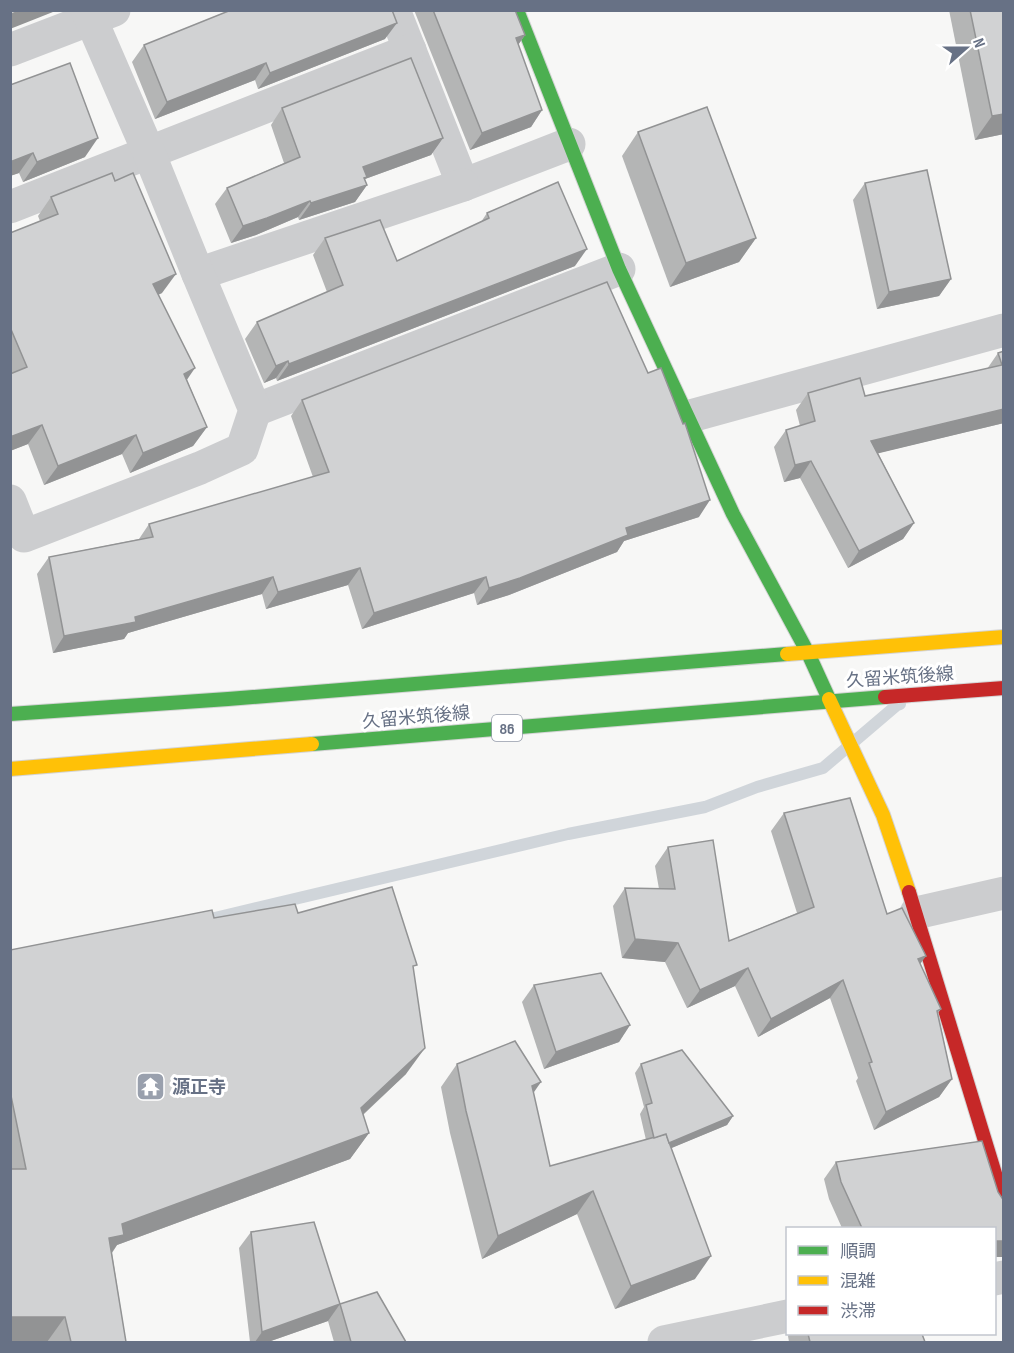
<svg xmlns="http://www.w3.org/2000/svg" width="1014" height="1353" font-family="'Sofia Sans Condensed','Noto Sans JP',sans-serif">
	<rect width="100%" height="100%" fill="#f7f7f6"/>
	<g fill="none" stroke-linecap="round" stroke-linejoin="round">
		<path stroke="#d0d5da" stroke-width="12" d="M 198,922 L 568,834 L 705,807 L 757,787 L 823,768 L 897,705 L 900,704"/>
		<defs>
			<g id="fast">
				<path d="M 517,10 L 619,269 L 733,514 L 808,653 L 829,699"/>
				<path d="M 10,714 L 228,699 L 787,654"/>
				<path d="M 312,744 L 885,697"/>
			</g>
			<g id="slow">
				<path d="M 787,654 L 1004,637"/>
				<path d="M 829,699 L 883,815 L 909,892"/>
				<path d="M 10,769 L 312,744"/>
			</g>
			<g id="jam">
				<path d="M 885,697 L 1004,688"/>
				<path d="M 909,892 L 1004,1203"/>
			</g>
		</defs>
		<use href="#fast" stroke="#d4d4d5" stroke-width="16"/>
		<use href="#slow" stroke="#d4d4d5" stroke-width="16"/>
		<use href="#jam" stroke="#d4d4d5" stroke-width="16"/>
		<g stroke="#cccdcf" stroke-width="33">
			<path d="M 394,10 L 463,185 L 569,144"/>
			<path d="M 10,50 L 114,10"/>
			<path d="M 10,207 L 410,50"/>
			<path d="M 198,274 L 463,185"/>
			<path d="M 255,410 L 619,269"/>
			<path d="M 687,417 L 1004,330"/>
			<path d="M 10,501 L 24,536 L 200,468 L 242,449 L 255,410 L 198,274 L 149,153 L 87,10"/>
			<path d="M 916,913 L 1004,893"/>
			<path d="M 994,1279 L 1004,1277"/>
			<path d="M 664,1342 L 788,1316"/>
		</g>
		<use href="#fast" stroke="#4caf50" stroke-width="14"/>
		<use href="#slow" stroke="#ffc107" stroke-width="14"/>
		<use href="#jam" stroke="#c62828" stroke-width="14"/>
	</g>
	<g fill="#b4b5b5">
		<path d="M 414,10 L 515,10 L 525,35 L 518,45 L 542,110 L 531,127 L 470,150 Z"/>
		<path d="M 949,10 L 1004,10 L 1004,134 L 975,140 Z"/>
		<path d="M 385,39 L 258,89 L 255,80 L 155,119 L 132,62 L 144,45 Z"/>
		<path d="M 10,85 L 85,157 L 23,182 L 19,173 L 10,176 Z"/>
		<path d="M 282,108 L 443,138 L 431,155 L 365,179 L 367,185 L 355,202 L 299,220 L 298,217 L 256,235 L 231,243 L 215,204 L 227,188 L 284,163 L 271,125 Z"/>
		<path d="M 638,132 L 756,238 L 739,262 L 670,287 L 622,156 Z"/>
		<path d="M 865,183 L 951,279 L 939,296 L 877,309 L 853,200 Z"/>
		<path d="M 51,197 L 162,293 L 158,295 L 187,380 L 207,427 L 193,446 L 130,473 L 122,454 L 44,485 L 28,444 L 10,451 L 10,233 L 40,221 L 38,216 Z"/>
		<path d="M 487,213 L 575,266 L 277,381 L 276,378 L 264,383 L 245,339 L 257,322 L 327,292 L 313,255 L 325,238 L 397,261 L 481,222 Z"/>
		<path d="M 1004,351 L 1004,423 L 878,453 L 914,523 L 903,539 L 848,568 L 800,478 L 784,482 L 774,447 L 786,430 L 800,426 L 796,410 L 808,393 L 865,396 L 987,369 L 998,353 Z"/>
		<path d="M 302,400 L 699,517 L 624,541 L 617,552 L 509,595 L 477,605 L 474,593 L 362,629 L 348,585 L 266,609 L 262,594 L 128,633 L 124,639 L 53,653 L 37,574 L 49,557 L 139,539 L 149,524 L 313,477 L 291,416 Z"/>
		<path d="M 784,813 L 887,914 L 920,964 L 941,1009 L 938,1013 L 952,1079 L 939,1097 L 874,1130 L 856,1081 L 858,1078 L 830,998 L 758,1037 L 735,986 L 687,1008 L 665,962 L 622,958 L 613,906 L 625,888 L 659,889 L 655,866 L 668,847 L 729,941 L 797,913 L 771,831 Z"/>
		<path d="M 298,913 L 413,970 L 406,1074 L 363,1115 L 369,1133 L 350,1159 L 117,1245 L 112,1253 L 126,1342 L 10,1342 L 10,950 L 214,918 Z"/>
		<path d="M 534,985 L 630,1025 L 619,1042 L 544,1069 L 522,1002 Z"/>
		<path d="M 457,1064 L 533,1092 L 550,1166 L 646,1140 L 640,1114 L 644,1107 L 635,1073 L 641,1064 L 733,1116 L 727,1125 L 671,1148 L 695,1279 L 615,1309 L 577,1214 L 482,1259 L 450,1133 L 441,1087 Z"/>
		<path d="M 982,1141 L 998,1192 L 1004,1201 L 1004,1257 L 994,1257 L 994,1228 L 842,1228 L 829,1199 L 824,1179 L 836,1162 Z"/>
		<path d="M 251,1232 L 340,1304 L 406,1342 L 334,1342 L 328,1321 L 268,1342 L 250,1342 L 239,1248 Z"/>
		<path d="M 789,1334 L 922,1334 L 925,1342 L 789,1342 L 788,1336 Z"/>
	</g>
	<g fill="#929394">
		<path d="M 21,10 L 58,10 L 10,29 L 10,15 Z"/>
		<path d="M 397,23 L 385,39 L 258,89 L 270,73 Z"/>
		<path d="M 525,35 L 513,52 L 516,38 Z"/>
		<path d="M 266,63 L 255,80 L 155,119 L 167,102 Z"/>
		<path d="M 542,110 L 531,127 L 470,150 L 482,133 Z"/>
		<path d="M 1004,114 L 1004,134 L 975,140 L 992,116 Z"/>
		<path d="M 98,138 L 85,157 L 23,182 L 37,162 Z"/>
		<path d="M 443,138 L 431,155 L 365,179 L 360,187 L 367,185 L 355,202 L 299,220 L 311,203 L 363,167 Z"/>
		<path d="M 33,153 L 19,173 L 10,176 L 10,162 Z"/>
		<path d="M 310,201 L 298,217 L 256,235 L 231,243 L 243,226 Z"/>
		<path d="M 756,238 L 739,262 L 670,287 L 686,263 Z"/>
		<path d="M 587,249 L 575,266 L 277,381 L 289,364 Z"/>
		<path d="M 176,274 L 162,293 L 139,303 L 153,284 Z"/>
		<path d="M 951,279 L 939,296 L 877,309 L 889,292 Z"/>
		<path d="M 288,361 L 276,378 L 264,383 L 276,366 Z"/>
		<path d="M 195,368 L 182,387 L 184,374 Z"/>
		<path d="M 1004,409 L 1004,423 L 859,458 L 871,441 Z"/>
		<path d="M 42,425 L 28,444 L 10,451 L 10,437 Z"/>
		<path d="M 207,427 L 193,446 L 130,473 L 143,453 Z"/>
		<path d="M 136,435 L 122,454 L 44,485 L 58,466 Z"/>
		<path d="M 811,461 L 800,478 L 784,482 L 795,465 Z"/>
		<path d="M 710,500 L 699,517 L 624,541 L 617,552 L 509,595 L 477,605 L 489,588 L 626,528 Z"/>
		<path d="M 914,523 L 903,539 L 848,568 L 859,551 Z"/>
		<path d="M 360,568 L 348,585 L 266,609 L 278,592 Z"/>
		<path d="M 273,577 L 262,594 L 128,633 L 124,639 L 53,653 L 64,636 L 135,617 Z"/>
		<path d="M 486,577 L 474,593 L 362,629 L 374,613 Z"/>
		<path d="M 635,939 L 678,943 L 665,962 L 622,958 Z"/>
		<path d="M 926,956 L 913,974 L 918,959 Z"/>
		<path d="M 748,968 L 735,986 L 687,1008 L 700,990 Z"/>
		<path d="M 843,980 L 830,998 L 758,1037 L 771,1019 Z"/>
		<path d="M 630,1025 L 619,1042 L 544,1069 L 556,1052 Z"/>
		<path d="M 425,1048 L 406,1074 L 342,1134 L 361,1108 Z"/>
		<path d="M 952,1079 L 939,1097 L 874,1130 L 886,1112 Z"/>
		<path d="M 541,1082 L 525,1105 L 532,1086 Z"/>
		<path d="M 733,1116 L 727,1125 L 650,1157 L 656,1148 Z"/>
		<path d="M 369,1133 L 350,1159 L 117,1245 L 106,1261 L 109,1238 L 122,1224 Z"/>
		<path d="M 593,1191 L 577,1214 L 482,1259 L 498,1236 Z"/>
		<rect x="994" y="1241" width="10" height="16"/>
		<path d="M 711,1256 L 695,1279 L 615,1309 L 631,1286 Z"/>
		<path d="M 340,1304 L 328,1321 L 268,1342 L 255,1342 L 262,1332 Z"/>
		<path d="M 10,1317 L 65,1317 L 47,1342 L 10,1342 Z"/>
	</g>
	<g fill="#d1d2d3" stroke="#929394" stroke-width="1.5">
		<path d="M 10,10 L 21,10 L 10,15 Z"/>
		<path d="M 231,10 L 392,10 L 397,23 L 270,73 L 266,63 L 167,102 L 144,45 Z"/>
		<path d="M 433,10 L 515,10 L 525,35 L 516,38 L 542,110 L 482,133 Z"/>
		<path d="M 970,10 L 1004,10 L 1004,114 L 992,116 Z"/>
		<path d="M 411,58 L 443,138 L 363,167 L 367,177 L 364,178 L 367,185 L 311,203 L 310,201 L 267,218 L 243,226 L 227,188 L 300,157 L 282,108 Z"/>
		<path d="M 70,63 L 98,138 L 37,162 L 33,153 L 10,162 L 10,85 Z"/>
		<path d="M 707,107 L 756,238 L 686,263 L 638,132 Z"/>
		<path d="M 927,170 L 951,279 L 889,292 L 865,183 Z"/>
		<path d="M 112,173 L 115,181 L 133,173 L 176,274 L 153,284 L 195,368 L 184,374 L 207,427 L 143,453 L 136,435 L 58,466 L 42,425 L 10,437 L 10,374 L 27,367 L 10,327 L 10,233 L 58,214 L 51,197 Z"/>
		<path d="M 558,182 L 587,249 L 289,364 L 288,361 L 276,366 L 257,322 L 343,285 L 325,238 L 380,220 L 397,261 L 489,218 L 487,213 Z"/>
		<path d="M 607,282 L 648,373 L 661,368 L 683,424 L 685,423 L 710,500 L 626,528 L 628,535 L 520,578 L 489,588 L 486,577 L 374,613 L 360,568 L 278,592 L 273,577 L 135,617 L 136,622 L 64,636 L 49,557 L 153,537 L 149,524 L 329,472 L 302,400 Z"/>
		<path d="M 1004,351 L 1004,409 L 871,441 L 914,523 L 859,551 L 811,461 L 795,465 L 786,430 L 815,421 L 808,393 L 860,378 L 865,396 L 1002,365 L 998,353 Z"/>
		<path d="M 850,798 L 887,914 L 902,908 L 926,956 L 918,959 L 941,1009 L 937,1011 L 952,1079 L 886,1112 L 869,1063 L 872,1062 L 843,980 L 771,1019 L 748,968 L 700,990 L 678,943 L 635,939 L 625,888 L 675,889 L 668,847 L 713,840 L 729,941 L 814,907 L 784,813 Z"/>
		<path d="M 392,887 L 417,965 L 413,966 L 425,1048 L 361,1108 L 369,1133 L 122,1224 L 124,1235 L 109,1238 L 126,1342 L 71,1342 L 65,1317 L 10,1317 L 10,1169 L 26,1169 L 10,1091 L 10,950 L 212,910 L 214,918 L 295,904 L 298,913 Z"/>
		<path d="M 601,973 L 630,1025 L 556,1052 L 534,985 Z"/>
		<path d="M 515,1041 L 541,1082 L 532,1086 L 550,1166 L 666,1134 L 711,1256 L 631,1286 L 593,1191 L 498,1236 L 466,1111 L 457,1064 Z"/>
		<path d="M 682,1050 L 733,1116 L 669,1143 L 666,1134 L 654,1138 L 646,1105 L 652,1103 L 641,1064 Z"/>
		<path d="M 982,1141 L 998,1192 L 1004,1201 L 1004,1241 L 994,1241 L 994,1228 L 862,1228 L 841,1182 L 836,1162 Z"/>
		<path d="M 314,1222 L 340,1304 L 262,1332 L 251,1232 Z"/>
		<path d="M 377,1292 L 406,1342 L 351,1342 L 340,1304 Z"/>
		<path d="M 808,1334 L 922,1334 L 925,1342 L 810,1342 Z"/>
	</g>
	<defs>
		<symbol id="temple-square" viewBox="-11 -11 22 22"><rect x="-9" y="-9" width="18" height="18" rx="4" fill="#99a0ad" stroke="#fff"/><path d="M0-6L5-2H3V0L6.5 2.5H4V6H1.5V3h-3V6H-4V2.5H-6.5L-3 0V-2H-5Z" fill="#fff"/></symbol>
	</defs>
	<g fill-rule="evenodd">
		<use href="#temple-square" x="134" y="1070" width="33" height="33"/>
	</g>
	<g text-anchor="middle" stroke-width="6" stroke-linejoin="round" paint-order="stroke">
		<rect fill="#fff" stroke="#959caa" stroke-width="1.5" x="492" y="715" width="30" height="26" rx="4.5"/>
		<g font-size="16" font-weight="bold" fill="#677185">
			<text x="507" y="734">86</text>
		</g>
		<g font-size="18" fill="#677185" stroke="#fff">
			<text transform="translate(900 677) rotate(-4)" y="6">久留米筑後線</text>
			<text transform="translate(416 717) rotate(-5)" y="6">久留米筑後線</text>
		</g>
		<g font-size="18" font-weight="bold" fill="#677185" stroke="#fff" text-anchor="start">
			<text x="172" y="1093">源正寺</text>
		</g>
	</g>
	<rect width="1014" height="1353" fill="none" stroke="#677185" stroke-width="24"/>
	<rect x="786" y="1227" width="210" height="108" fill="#ffffff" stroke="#c2c6ce" stroke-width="1.5"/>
	<rect x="798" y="1246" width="30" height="9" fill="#4caf50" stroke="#c2c6ce" stroke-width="1.5"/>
	<text x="840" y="1257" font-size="18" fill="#677185">順調</text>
	<rect x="798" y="1276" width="30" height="9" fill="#ffc107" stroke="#c2c6ce" stroke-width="1.5"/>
	<text x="840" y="1287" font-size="18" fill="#677185">混雑</text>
	<rect x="798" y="1306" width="30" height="9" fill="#c62828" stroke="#c2c6ce" stroke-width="1.5"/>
	<text x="840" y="1317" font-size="18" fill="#677185">渋滞</text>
	<g transform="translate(966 48) rotate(69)" stroke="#ffffff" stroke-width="4.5" paint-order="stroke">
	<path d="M0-4.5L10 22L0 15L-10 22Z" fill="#677185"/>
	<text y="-9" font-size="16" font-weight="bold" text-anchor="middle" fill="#677185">N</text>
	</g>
</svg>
